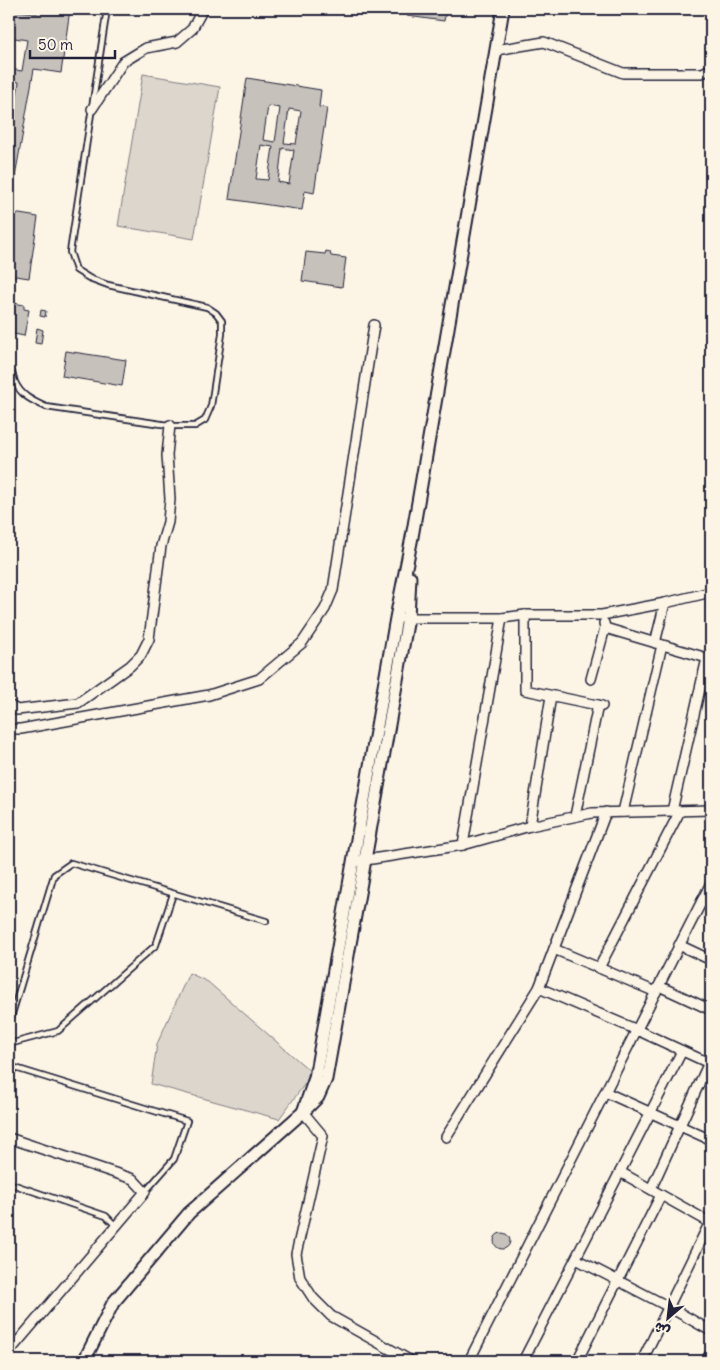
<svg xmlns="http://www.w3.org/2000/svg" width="720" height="1370" font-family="Delius,'Playpen Sans Arabic',sans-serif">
	<rect width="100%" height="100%" fill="#fcf5e5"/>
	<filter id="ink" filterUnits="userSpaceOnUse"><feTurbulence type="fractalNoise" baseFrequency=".02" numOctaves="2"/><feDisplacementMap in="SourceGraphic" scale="10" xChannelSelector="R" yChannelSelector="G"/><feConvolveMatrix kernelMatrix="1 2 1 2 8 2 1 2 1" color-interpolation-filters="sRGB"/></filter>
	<g filter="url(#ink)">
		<g fill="#dcd6cc" stroke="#7f7c84">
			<path d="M 143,74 L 220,87 L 194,239 L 118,226 Z"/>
			<path d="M 189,973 L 208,982 L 309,1070 L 307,1081 L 279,1119 L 151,1084 L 157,1044 Z"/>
		</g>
		<g fill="#c6c1bb" stroke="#22223b" fill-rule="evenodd">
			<path d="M 38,9 L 70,9 L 61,73 L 34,69 L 9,211 L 9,146 L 12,122 L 9,121 L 9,112 L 14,112 L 19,82 L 9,80 L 9,69 L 22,71 L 27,40 L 9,37 L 9,10 L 37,13 Z"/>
			<path d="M 408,9 L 446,9 L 444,21 L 407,16 Z"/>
			<path d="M 247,78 L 321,90 L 319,107 L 327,108 L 314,193 L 305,191 L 302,210 L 229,199 ZM 268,106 L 280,108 L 275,142 L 263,140 ZM 289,109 L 301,111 L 296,144 L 284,143 ZM 261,145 L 273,147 L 268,180 L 256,179 ZM 282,148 L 294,150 L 289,184 L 278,182 Z"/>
			<path d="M 13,213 L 38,217 L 29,278 L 9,275 L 9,243 Z"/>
			<path d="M 326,251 L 330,252 L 331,256 L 346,258 L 342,287 L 302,281 L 306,252 L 325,254 Z"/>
			<path d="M 9,302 L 24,305 L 24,309 L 29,310 L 24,336 L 9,333 L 9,335 Z"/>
			<path d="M 41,310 L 46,311 L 45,317 L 40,316 Z"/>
			<path d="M 37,328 L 43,330 L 41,344 L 35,343 Z"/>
			<path d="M 66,351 L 126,360 L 122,386 L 62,376 Z"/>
			<circle cx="502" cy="1241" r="8"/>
		</g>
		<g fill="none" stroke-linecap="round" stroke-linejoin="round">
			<defs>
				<g id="service">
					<path d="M 9,367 C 13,371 13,377 15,382 C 21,396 33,401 46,407 L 175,426 L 195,426 L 205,420 L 211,406 L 222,334 L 222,321 L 216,313 L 207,307 L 108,285 L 89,278 L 76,270 L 70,252 L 107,9"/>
					<path d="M 9,1024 L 54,875 L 71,863 L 266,921"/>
					<path d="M 9,1044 L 58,1031 L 156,945 L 173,894"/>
					<path d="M 9,1066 L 187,1121 L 174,1159 L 145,1192"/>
					<path d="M 9,1183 L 106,1216 L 116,1226"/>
				</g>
				<g id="minor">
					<path d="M 496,50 L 544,42 L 623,73 L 702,73 L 711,69"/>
					<path d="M 92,109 L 123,62 L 146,48 L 177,42 L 192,29 L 203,9"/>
					<path d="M 525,615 L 525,690 L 602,706"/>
					<path d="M 402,618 L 502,618 L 525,615 L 602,615 L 665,603 L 711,592"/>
					<path d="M 605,628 L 707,658 L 672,811"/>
					<path d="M 655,643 L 665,603"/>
					<path d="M 591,679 L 605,628 L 604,623"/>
					<path d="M 9,705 L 17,710 L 78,703 L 130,666 L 141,655 L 149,639 L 161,546 L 168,522 L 170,499 L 167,455 L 170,425"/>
					<path d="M 9,729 L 21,729 L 209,695 L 259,679 L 302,643 L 325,609 L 333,590 L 374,325"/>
					<path d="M 623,812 L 662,645"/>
					<path d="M 575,816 L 598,705"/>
					<path d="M 530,826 L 551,696"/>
					<path d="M 463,845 L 502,618"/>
					<path d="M 359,861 L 463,845 L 530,826 L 592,813 L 711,810"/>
					<path d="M 702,901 L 711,905"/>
					<path d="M 679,945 L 711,960"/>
					<path d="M 554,949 L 656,992"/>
					<path d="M 599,968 L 680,811"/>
					<path d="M 659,986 L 711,1010"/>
					<path d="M 539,988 L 637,1030 L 711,1064"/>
					<path d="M 605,1092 L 711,1140"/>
					<path d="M 303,1112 L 323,1136 L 296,1254 L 300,1278 L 313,1298 L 331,1316 L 411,1361"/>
					<path d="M 446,1137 L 539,988 L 606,812"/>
					<path d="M 9,1138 L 133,1179 L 145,1192 L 9,1352"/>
					<path d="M 620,1172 L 711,1223"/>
					<path d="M 651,1189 L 711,1058"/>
					<path d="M 576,1259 L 669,1307 L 711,1331"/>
					<path d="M 469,1361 L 711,883"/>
					<path d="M 523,1361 L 682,1051"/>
					<path d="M 577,1361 L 661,1195"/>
					<path d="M 642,1361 L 711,1220"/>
					<path d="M 705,1361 L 711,1353"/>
				</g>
				<g id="tertiary">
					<path d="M 303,1112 L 315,1078 L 396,618 L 412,537 L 503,9"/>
					<path d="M 84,1361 L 113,1303 L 189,1213 L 303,1112 L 318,1097 L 326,1079 L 408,618 L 410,577"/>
				</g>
			</defs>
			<use href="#service" stroke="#22223b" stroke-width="8"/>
			<use href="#minor" stroke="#22223b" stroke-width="12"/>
			<use href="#tertiary" stroke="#22223b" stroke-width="15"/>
			<use href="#service" stroke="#fcf5e5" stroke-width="4.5"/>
			<use href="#minor" stroke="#fcf5e5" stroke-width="9"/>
			<use href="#tertiary" stroke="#fcf5e5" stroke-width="11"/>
		</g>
	</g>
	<rect width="720" height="1370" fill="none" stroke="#fcf5e5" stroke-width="30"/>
	<rect x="15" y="15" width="690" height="1340" fill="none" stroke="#22223b" stroke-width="2" filter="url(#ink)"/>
	<g transform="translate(668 1318) rotate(208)" stroke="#fcf5e5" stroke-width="4" paint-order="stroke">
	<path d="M0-4L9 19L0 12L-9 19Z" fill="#22223b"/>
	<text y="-8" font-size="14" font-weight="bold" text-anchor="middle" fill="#22223b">ش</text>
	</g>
	<path d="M30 50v8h85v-8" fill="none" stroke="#22223b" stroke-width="2.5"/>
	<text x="38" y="50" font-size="15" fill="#22223b" stroke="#fcf5e5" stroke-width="4" paint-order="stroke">50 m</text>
</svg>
